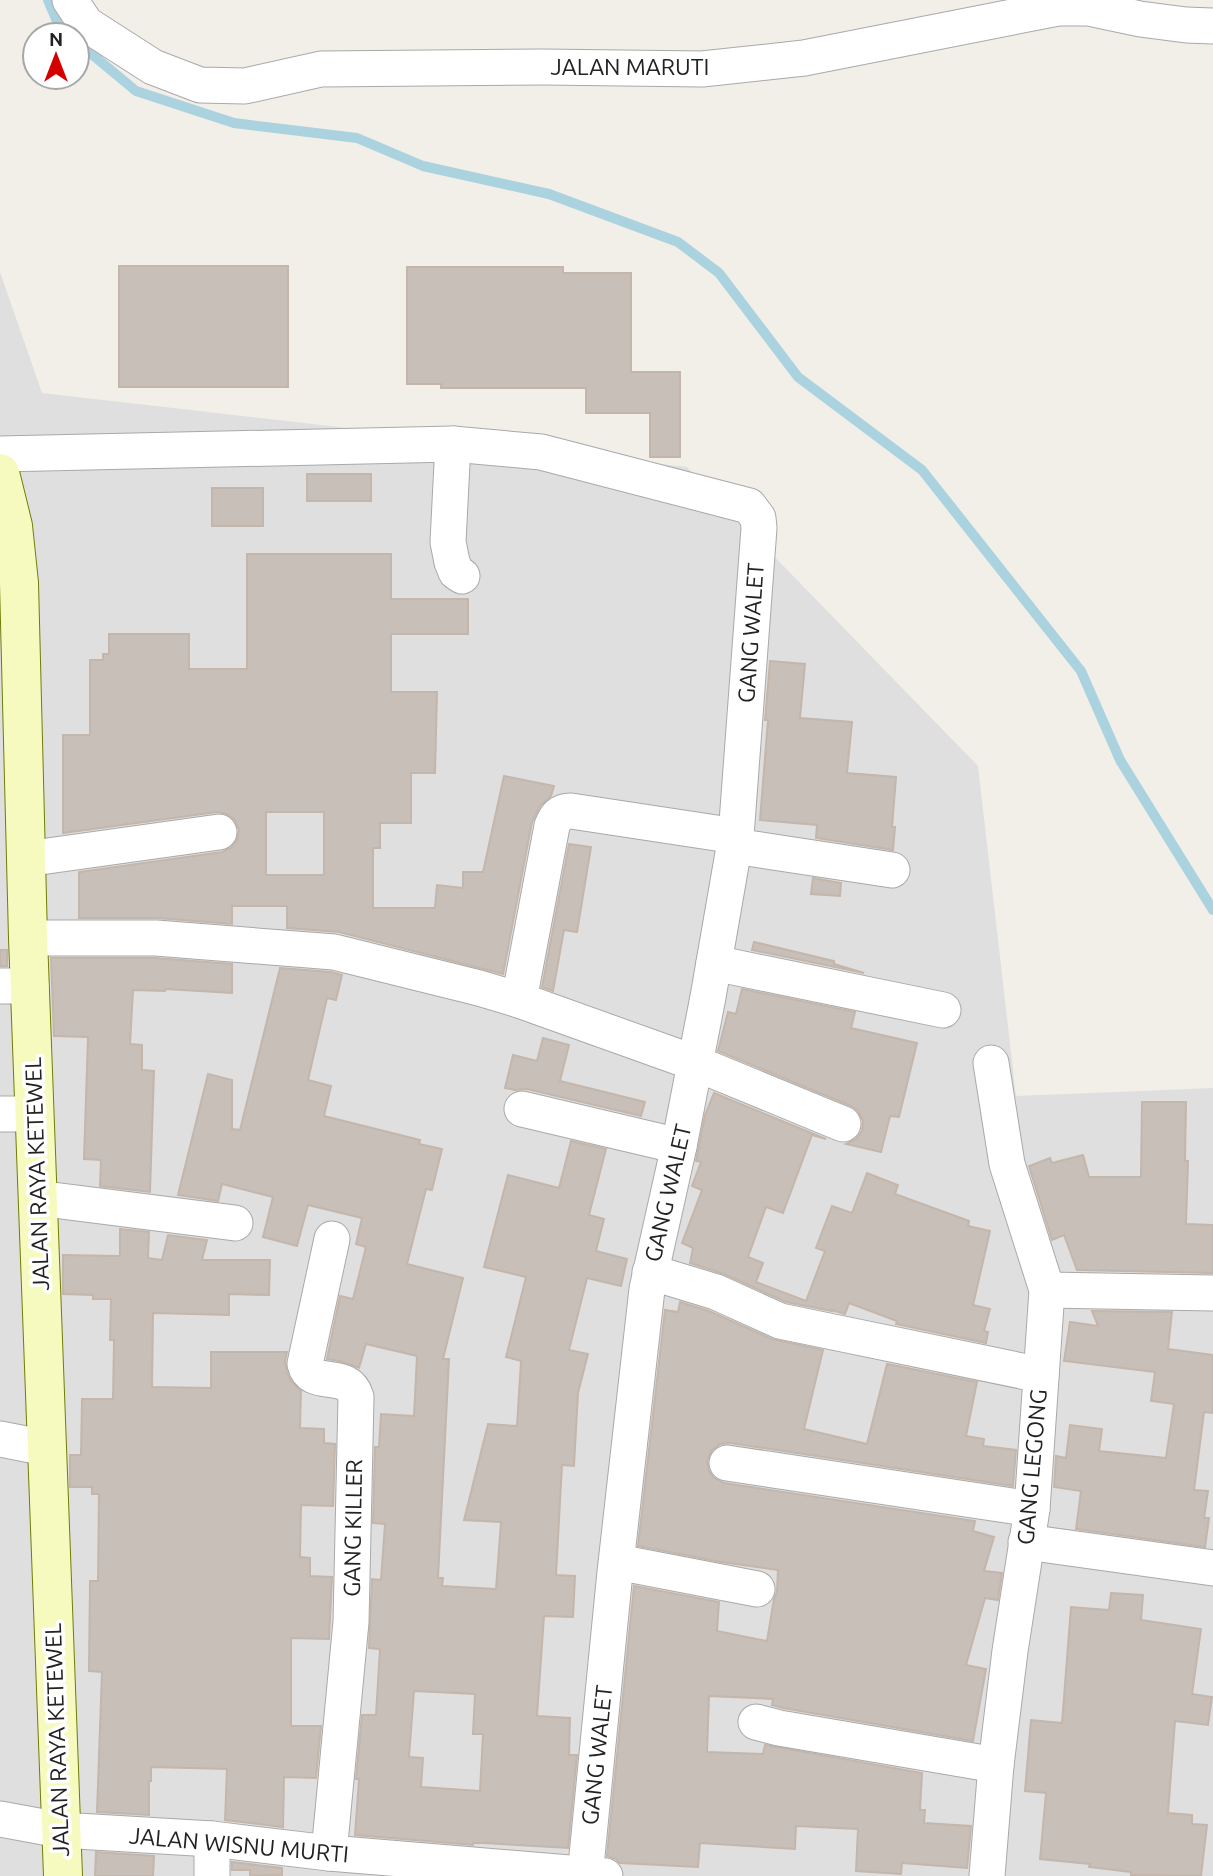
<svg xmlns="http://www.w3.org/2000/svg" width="1213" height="1876" font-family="Ubuntu,sans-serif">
	<rect width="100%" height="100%" fill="#f2efe9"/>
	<path fill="#e0dfdf" d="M 0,272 L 42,393 L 687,467 L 978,766 L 1016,1096 L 1213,1088 L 1213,1876 L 0,1876 Z"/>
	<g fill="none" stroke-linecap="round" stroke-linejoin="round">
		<g stroke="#aad3df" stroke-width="10">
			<path d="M 48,0 L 59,26 L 69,35"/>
			<path d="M 77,42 L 136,91 L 234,123 L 357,138 L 423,166 L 549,194 L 678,242 L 719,273 L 798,377 L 922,470 L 1081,671 L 1120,760 L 1213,910"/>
		</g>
	</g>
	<g fill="#c7bfb8" stroke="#c4b6ab" stroke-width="2" fill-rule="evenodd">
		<rect x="119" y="266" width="169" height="121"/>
		<path d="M 407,267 L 563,267 L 563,273 L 631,273 L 631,372 L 680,372 L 680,457 L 650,457 L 650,413 L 586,413 L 586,388 L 441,388 L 441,384 L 407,384 Z"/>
		<rect x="307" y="474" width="64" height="27"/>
		<rect x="212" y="488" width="51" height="38"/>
		<path d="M 247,554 L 391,554 L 391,599 L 468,599 L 468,634 L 391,634 L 391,692 L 437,692 L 435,773 L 411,773 L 411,823 L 380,823 L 380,848 L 373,848 L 373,908 L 435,908 L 437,885 L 463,888 L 463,872 L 483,872 L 504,776 L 554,786 L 551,796 L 540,806 L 532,822 L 503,974 L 339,932 L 287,928 L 287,906 L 232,906 L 232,924 L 157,918 L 79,918 L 79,872 L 222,852 L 231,848 L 237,840 L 239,830 L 235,820 L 227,814 L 217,812 L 63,833 L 63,735 L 90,735 L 90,660 L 103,660 L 103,654 L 109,654 L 109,634 L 189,634 L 189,669 L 247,669 ZM 266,812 L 324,812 L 324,875 L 266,875 Z"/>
		<path d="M 770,661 L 805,664 L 800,718 L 852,722 L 847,773 L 896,777 L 892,827 L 895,827 L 893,850 L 816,838 L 817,825 L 760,820 L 768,720 L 765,720 Z"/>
		<path d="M 569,844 L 591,847 L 577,932 L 564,930 L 553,991 L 542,987 Z"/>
		<path d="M 813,878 L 841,883 L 840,896 L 811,894 Z"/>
		<path d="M 754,942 L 834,961 L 834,964 L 864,973 L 752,950 Z"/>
		<rect x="0" y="950" width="7" height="16"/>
		<path d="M 51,958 L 155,958 L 232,964 L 232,993 L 165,989 L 165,991 L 133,990 L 130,1044 L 142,1045 L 142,1070 L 154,1071 L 150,1192 L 100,1186 L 101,1160 L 84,1159 L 88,1037 L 54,1036 Z"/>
		<path d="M 280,968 L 331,972 L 342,975 L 336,1000 L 327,998 L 308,1080 L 331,1086 L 324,1116 L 420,1140 L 419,1144 L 442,1149 L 432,1190 L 426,1189 L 407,1264 L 463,1278 L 443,1359 L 449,1359 L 438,1578 L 443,1578 L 442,1586 L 496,1589 L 501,1522 L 464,1520 L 488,1424 L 517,1426 L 521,1361 L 506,1357 L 526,1277 L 484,1267 L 508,1175 L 559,1188 L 571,1141 L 606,1149 L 589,1215 L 604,1219 L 596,1251 L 627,1259 L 621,1286 L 587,1278 L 569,1350 L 588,1354 L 578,1393 L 574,1466 L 562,1465 L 556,1575 L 575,1576 L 573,1617 L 544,1616 L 537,1716 L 570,1718 L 569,1755 L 577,1755 L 568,1848 L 483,1843 L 473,1843 L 473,1845 L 355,1835 L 359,1779 L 356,1779 L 362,1715 L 376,1715 L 380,1649 L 369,1648 L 372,1579 L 381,1580 L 385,1524 L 373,1523 L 375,1447 L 379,1447 L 381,1414 L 414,1416 L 417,1356 L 366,1344 L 359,1368 L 344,1362 L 327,1359 L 340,1296 L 353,1299 L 366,1247 L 356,1244 L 362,1218 L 308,1205 L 297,1246 L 263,1237 L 273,1197 L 222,1184 L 218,1201 L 178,1195 L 208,1074 L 232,1080 L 232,1129 L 240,1130 ZM 414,1691 L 475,1694 L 473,1734 L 483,1734 L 480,1791 L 421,1787 L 423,1758 L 409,1757 Z"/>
		<path d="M 742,989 L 855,1012 L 851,1028 L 917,1043 L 899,1117 L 890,1116 L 881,1152 L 846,1144 L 856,1139 L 862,1131 L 863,1121 L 858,1111 L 851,1106 L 718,1051 L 728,1012 L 736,1014 Z"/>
		<path d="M 543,1038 L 569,1045 L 560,1081 L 645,1102 L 641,1116 L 527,1089 L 515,1090 L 505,1088 L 513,1055 L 537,1061 Z"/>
		<path d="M 714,1093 L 826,1139 L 812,1135 L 783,1213 L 766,1207 L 748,1257 L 763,1263 L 756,1282 L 806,1301 L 825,1251 L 816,1248 L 832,1206 L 852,1213 L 867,1173 L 898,1185 L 895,1194 L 969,1221 L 968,1226 L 990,1231 L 973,1305 L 990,1309 L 984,1331 L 988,1332 L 986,1343 L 896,1324 L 897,1321 L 849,1303 L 845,1314 L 832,1310 L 832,1311 L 786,1302 L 724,1274 L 690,1263 L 693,1248 L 682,1243 L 702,1190 L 692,1186 L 701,1162 L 696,1161 L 705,1115 Z"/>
		<path d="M 1142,1102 L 1186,1102 L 1185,1161 L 1188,1161 L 1186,1224 L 1213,1225 L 1213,1273 L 1077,1270 L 1064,1235 L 1052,1240 L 1029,1166 L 1050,1158 L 1052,1163 L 1083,1155 L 1089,1177 L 1141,1177 Z"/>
		<path d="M 120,1229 L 149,1232 L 148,1258 L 162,1260 L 168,1235 L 207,1240 L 202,1260 L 270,1260 L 269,1295 L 229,1294 L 229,1315 L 153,1313 L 152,1387 L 211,1388 L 211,1352 L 287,1352 L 285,1361 L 287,1373 L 291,1381 L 301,1391 L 300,1428 L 324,1429 L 324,1443 L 335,1444 L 333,1506 L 301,1505 L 300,1557 L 310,1558 L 310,1576 L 332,1577 L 329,1639 L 291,1638 L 291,1726 L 321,1726 L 316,1778 L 284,1777 L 283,1827 L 225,1820 L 227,1769 L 151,1767 L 151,1781 L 149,1781 L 149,1815 L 97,1812 L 102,1672 L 89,1671 L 90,1581 L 98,1581 L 99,1494 L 92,1494 L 92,1487 L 70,1487 L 70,1455 L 81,1455 L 82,1399 L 113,1399 L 114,1340 L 110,1340 L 111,1299 L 93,1299 L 93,1295 L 63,1294 L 63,1255 L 120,1256 Z"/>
		<path d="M 680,1302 L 709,1311 L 772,1339 L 823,1350 L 804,1429 L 867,1444 L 887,1364 L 977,1382 L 966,1436 L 984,1439 L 983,1446 L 1016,1450 L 1013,1486 L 730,1443 L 720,1444 L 712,1450 L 707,1461 L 709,1471 L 714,1478 L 724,1483 L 975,1521 L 973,1531 L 994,1537 L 984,1571 L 1002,1573 L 998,1600 L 985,1598 L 966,1665 L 986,1669 L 973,1741 L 783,1708 L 772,1705 L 773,1699 L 709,1696 L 707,1752 L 763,1754 L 765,1745 L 922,1773 L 920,1810 L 925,1810 L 924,1823 L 971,1826 L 967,1868 L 902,1863 L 901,1874 L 856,1871 L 858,1829 L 796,1826 L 795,1849 L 700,1843 L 698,1867 L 620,1863 L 616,1859 L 607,1856 L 634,1586 L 719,1602 L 717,1631 L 767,1641 L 774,1599 L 777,1592 L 778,1570 L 721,1562 L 638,1546 L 665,1310 L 678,1312 Z"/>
		<path d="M 1092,1311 L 1172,1312 L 1168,1349 L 1213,1355 L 1213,1413 L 1204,1412 L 1194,1490 L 1208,1491 L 1204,1518 L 1209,1518 L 1205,1547 L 1076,1529 L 1081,1491 L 1054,1487 L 1056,1456 L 1066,1458 L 1070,1425 L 1102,1429 L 1099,1451 L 1166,1458 L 1174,1404 L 1151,1401 L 1155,1372 L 1064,1361 L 1070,1322 L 1098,1326 Z"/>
		<path d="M 1111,1593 L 1143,1595 L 1141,1620 L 1201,1629 L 1192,1694 L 1212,1697 L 1208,1725 L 1175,1721 L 1168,1813 L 1192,1815 L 1192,1824 L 1207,1825 L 1201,1876 L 1131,1875 L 1131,1872 L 1089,1867 L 1090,1864 L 1040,1859 L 1046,1793 L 1025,1791 L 1031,1720 L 1062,1723 L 1071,1607 L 1109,1610 Z"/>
		<path d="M 96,1852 L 154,1856 L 153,1876 L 95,1876 Z"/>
		<path d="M 232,1862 L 282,1868 L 282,1875 L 250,1876 L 250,1870 L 232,1870 Z"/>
	</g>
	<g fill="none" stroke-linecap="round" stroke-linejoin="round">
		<defs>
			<g id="minor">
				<path d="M 70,0 L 86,24 L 153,67 L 200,85 L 245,86 L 321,69 L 543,67 L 702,69 L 804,58 L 1058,8 L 1088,8 L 1140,19 L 1186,25 L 1213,26"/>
				<path d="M 453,444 L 448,542 L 452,562 L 456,572 L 462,576"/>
				<path d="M 0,454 L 453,444 L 541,452 L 749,506 L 758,518 L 759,528 L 736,836 L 708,997 L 679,1146 L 647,1289 L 615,1572 L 585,1876"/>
				<path d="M 734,846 L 892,870"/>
				<path d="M 26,859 L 219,832"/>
				<path d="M 28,938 L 156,938 L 334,952 L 479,988 L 519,1000 L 695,1063 L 843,1124"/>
				<path d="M 714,963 L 943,1010"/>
				<path d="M 0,986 L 31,986"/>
				<path d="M 519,1000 L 552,826 C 556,816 560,811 571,811 L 736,836"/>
				<path d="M 522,1109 L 679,1146"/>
				<path d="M 0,1114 L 35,1114"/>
				<path d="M 37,1198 L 235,1223"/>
				<path d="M 650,1272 L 716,1292 L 780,1321 L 1041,1375"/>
				<path d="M 1047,1290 L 1213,1293"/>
				<path d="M 0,1439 L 46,1448"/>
				<path d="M 727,1463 L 1032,1509"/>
				<path d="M 1026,1542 L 1213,1568"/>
				<path d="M 617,1562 L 757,1589"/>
				<path d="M 756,1722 L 779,1728 L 996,1765"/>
				<path d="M 0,1819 L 60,1830 L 212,1839 L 329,1853 L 605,1876"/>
				<path d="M 329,1853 L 351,1622 L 356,1397 C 348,1368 311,1390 305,1364 L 332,1239"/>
				<path d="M 212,1876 L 212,1839"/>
				<path d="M 987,1876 L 996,1765 L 1010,1651 L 1032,1509 L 1047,1290 L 1007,1164 L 991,1063"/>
			</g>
			<path id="secondary" d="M 0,473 L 13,526 L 19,583 L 28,938 L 63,1876"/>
		</defs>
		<use href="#minor" stroke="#a9a9a9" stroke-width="37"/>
		<use href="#secondary" stroke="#707d05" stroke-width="40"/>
		<use href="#minor" stroke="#fff" stroke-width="35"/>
		<use href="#secondary" stroke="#f7fabf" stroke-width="38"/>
	</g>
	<g text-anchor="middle" stroke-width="7" stroke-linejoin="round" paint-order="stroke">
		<g font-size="23" fill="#222" stroke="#fff">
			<text x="630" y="75">JALAN MARUTI</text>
			<text transform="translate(751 633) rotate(-86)" y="8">GANG WALET</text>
			<text transform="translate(37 1174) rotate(-92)" y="8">JALAN RAYA KETEWEL</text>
			<text transform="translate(668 1193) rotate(-77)" y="8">GANG WALET</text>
			<text transform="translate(1032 1467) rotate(-85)" y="8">GANG LEGONG</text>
			<text transform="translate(353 1528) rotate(-89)" y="8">GANG KILLER</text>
			<text transform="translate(57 1740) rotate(-92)" y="8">JALAN RAYA KETEWEL</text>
			<text transform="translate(597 1755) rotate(-84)" y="8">GANG WALET</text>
			<text transform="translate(239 1845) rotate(5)" y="8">JALAN WISNU MURTI</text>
		</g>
	</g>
	<g transform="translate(56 56)"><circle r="33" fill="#ffffff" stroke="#a7a7a7" stroke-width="2"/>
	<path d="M0-5L12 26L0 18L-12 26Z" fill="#d40000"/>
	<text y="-10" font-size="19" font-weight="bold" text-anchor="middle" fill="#222222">N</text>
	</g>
</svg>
